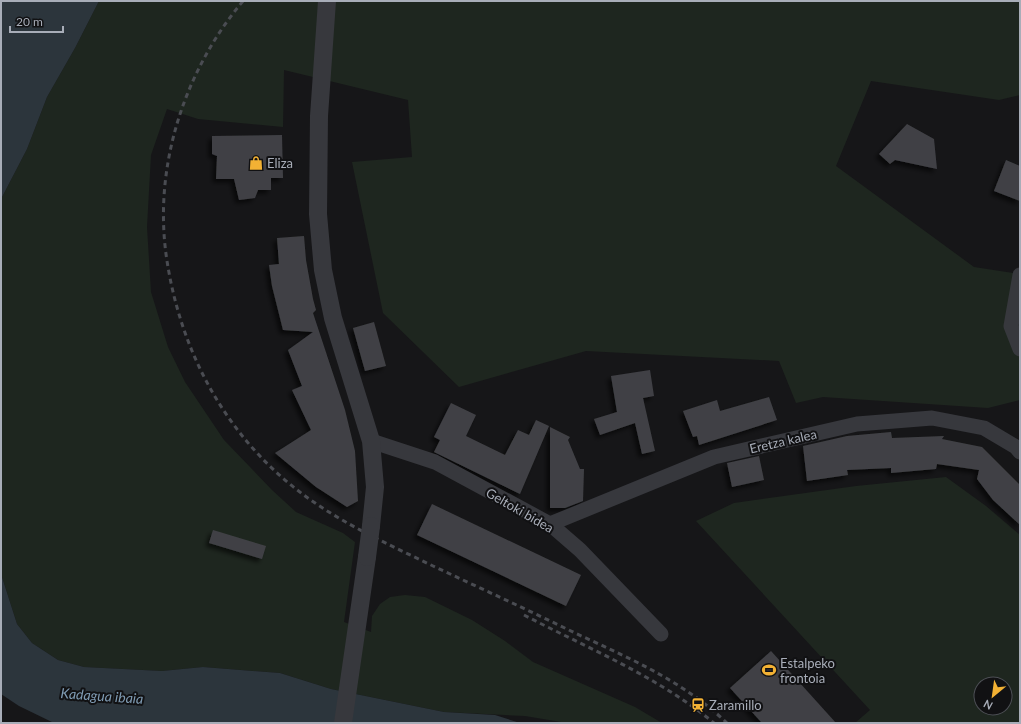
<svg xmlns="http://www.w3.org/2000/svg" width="1021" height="724" font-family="Lato,sans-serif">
	<defs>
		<filter id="shadow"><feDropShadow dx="-3.5" dy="3.5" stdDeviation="2" flood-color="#0009"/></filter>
	</defs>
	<rect width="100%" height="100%" fill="#161618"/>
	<g fill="#1e261f" fill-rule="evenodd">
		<path d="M 99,1 L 1020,1 L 1020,95 L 999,100 L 871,81 L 836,166 L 974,267 L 1020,274 L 1020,400 L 988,408 L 823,397 L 796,403 L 779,361 L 586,351 L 459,387 L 383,313 L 352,162 L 412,157 L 408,100 L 284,70 L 283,127 L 198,119 L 167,109 L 151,155 L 147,227 L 151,292 L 168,347 L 185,382 L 224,440 L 272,490 L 296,512 L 343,533 L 355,542 L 344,622 L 371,632 L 372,616 L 380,604 L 390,597 L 405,595 L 425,597 L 472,620 L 505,641 L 533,662 L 635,707 L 662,723 L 567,723 L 525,716 L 444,712 L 331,689 L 280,673 L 203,667 L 162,671 L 84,667 L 58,660 L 32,643 L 17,624 L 1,574 L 1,199 L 27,149 L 47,97 L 75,48 Z"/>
		<path d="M 946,477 L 986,506 L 1020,535 L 1020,723 L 855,723 L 870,710 L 696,521 L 734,503 L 856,486 ZM 981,684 L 1005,684 L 1005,708 L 981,708 Z"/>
	</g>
	<g fill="#2c353c">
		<path d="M 1,1 L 99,1 L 75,48 L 47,97 L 27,149 L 1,199 Z"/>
		<path d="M 1,574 L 17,624 L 32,643 L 58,660 L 84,667 L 162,671 L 203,667 L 280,673 L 331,689 L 444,712 L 495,715 L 520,723 L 54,723 L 19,706 L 1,694 Z"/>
	</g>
	<g fill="#404145" filter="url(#shadow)">
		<path d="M 907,124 L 934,139 L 937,169 L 895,160 L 890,164 L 879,154 Z"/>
		<path d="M 282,135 L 283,178 L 271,178 L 271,190 L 258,190 L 255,198 L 239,200 L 234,179 L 216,179 L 217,156 L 212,154 L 212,136 Z"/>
		<path d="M 1006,160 L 1020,166 L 1020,201 L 994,191 Z"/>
		<path d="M 304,236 L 306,260 L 313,299 L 316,310 L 313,313 L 345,410 L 355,451 L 358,501 L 347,507 L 316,487 L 275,453 L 311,430 L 292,390 L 302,386 L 288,350 L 313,332 L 283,330 L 272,286 L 269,265 L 279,264 L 277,238 Z"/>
		<path d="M 374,322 L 386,366 L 365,371 L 353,328 Z"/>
		<path d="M 650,370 L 654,396 L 643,398 L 655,451 L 642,454 L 635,423 L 600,435 L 594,419 L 617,412 L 611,376 Z"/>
		<path d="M 769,397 L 777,420 L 699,445 L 697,436 L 693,437 L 683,411 L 717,400 L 720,411 Z"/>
		<path d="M 451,403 L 476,415 L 466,436 L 505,455 L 518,430 L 529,435 L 536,420 L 549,426 L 520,494 L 434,452 L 440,440 L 434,437 Z"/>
		<path d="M 550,427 L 570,437 L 568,440 L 580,469 L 584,469 L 583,501 L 565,508 L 550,508 Z"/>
		<path d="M 891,432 L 892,438 L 944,436 L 942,439 L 982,447 L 1020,485 L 1020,525 L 993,500 L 977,479 L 979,470 L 937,464 L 936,469 L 891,473 L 891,468 L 847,470 L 848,475 L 807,481 L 803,446 L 847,436 Z"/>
		<path d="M 759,456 L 764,480 L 732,487 L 727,463 Z"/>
		<path d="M 432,504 L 581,575 L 566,606 L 417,535 Z"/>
		<path d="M 213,530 L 266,546 L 262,559 L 209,543 Z"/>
		<path d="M 771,651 L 836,723 L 762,723 L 730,688 Z"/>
	</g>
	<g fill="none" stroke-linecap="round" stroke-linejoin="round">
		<g stroke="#37383d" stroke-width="15">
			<path d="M 1020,275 L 1011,326 L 1020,349"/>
			<path d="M 371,441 L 435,462 L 550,524 L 580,550 L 661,634"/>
			<path d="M 550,524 L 714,457 L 857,424 L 932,418 L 984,428 L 1016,447 L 1020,452"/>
		</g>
		<g stroke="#37383d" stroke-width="18">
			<path d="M 327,1 L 319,116 L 318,214 L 323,270 L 333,318 L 371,441 L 375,487 L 371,526"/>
			<path d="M 343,723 L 367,557"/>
		</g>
		<g stroke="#4a4c52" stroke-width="3" stroke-dasharray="5 4" stroke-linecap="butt">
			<path d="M 243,1 C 185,70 154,164 166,254 C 180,356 231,447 318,505 C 354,529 394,547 433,566 C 480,588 528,610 575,633 C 629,658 683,681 727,723"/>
			<path d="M 524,615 C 589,649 657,676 714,723"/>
		</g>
		<path stroke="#37383d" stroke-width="18" d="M 367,557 L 371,526"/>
	</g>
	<defs>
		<symbol id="shop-bare" viewBox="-9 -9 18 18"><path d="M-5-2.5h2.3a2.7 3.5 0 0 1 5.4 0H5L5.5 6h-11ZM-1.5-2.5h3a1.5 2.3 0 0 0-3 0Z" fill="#f2b134" stroke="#111113" stroke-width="2.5" paint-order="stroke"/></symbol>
		<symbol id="stadium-bare" viewBox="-9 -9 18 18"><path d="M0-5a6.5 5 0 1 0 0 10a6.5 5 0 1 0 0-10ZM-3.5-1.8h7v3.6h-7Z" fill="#f2b134" stroke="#111113" stroke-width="2.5" paint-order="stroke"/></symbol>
		<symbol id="station-bare" viewBox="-9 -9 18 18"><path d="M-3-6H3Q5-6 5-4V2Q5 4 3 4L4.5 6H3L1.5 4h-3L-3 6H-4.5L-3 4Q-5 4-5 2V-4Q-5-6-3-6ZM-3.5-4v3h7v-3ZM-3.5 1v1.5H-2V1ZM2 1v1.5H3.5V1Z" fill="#f2b134" stroke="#111113" stroke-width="2.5" paint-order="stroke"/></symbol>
	</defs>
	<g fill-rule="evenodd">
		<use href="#shop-bare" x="246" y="153" width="20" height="20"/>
		<use href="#stadium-bare" x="759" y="660" width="20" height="20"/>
		<use href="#station-bare" x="688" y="695" width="20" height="20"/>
	</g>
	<g text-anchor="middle" stroke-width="4" stroke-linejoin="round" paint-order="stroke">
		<g font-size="13" fill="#a8adb8" stroke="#111113" text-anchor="start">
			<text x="267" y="168">Eliza</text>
			<text x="780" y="668">Estalpeko<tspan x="780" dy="15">frontoia</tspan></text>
			<text x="709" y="710">Zaramillo</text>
		</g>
		<g font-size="13" fill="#a8adb8" stroke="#111113">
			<text transform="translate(783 441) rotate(-13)" y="5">Eretza kalea</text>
			<text transform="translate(520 510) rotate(30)" y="5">Geltoki bidea</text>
		</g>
		<g font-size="14" font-style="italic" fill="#7f9bb3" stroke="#111113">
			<text transform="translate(102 696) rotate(4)" y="5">Kadagua ibaia</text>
		</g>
	</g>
	<rect width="1021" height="724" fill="none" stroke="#a8adb8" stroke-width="4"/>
	<g transform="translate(993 696) rotate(209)"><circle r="19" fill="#111113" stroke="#4d4f55"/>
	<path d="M0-3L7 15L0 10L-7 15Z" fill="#f2b134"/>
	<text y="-6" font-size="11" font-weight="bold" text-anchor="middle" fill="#a8adb8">N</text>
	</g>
	<path d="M10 26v6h53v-6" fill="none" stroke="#a8adb8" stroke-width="2"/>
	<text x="16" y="26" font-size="12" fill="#a8adb8" stroke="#111113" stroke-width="3" paint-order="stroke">20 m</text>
</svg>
